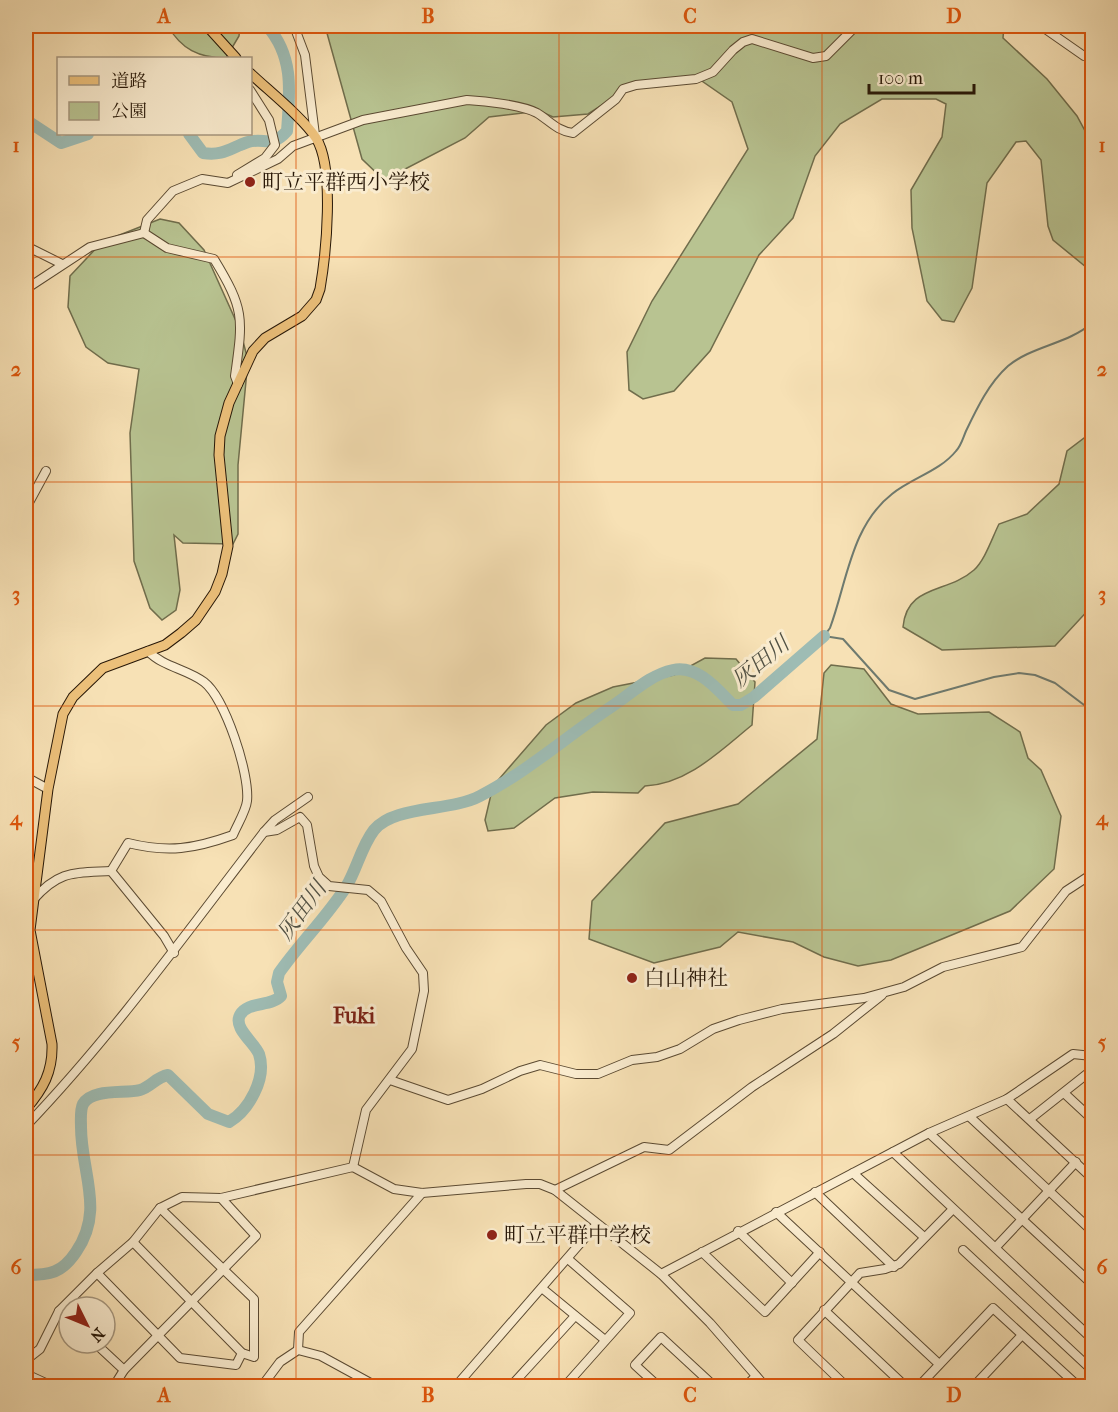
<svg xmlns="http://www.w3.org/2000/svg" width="1118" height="1412" font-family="'IM FELL French Canon','Noto Serif JP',serif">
	<rect width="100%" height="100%" fill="#f7e1b5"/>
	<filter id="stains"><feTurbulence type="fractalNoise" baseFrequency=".00333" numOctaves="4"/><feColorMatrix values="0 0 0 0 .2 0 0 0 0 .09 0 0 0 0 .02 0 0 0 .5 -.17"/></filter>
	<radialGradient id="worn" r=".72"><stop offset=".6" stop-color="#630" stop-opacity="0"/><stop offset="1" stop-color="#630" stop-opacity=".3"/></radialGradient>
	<g fill="#b8c391" stroke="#706d4c" stroke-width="1.5">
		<path d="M 168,26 L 240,26 L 239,36 L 226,58 C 199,58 181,49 168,26 Z"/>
		<path d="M 325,26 L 1004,26 L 1003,38 L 1047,79 L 1077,116 L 1092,144 L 1092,272 L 1053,240 L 1048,226 L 1041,160 L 1026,141 L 1016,142 L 987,183 L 972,288 L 954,322 L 942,320 L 927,301 L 912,228 L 911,190 L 942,137 L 946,104 L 936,99 L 882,99 L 840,124 L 815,156 L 793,218 L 759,255 L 710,351 L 674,391 L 643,399 L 629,390 L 627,352 L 652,301 L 748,149 L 732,102 L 696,77 L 635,84 L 588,114 L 553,117 L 540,111 L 489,117 L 465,138 L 384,180 L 362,159 Z"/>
		<path d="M 160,219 L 179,223 L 204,250 L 240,330 L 248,360 L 238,465 L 238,534 L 233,544 L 183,543 L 174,535 L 180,590 L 176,610 L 162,620 L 150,608 L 134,561 L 130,433 L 139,369 L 108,363 L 86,347 L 68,307 L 70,276 L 102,242 Z"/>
		<path d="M 1092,432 L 1092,606 L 1055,646 L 942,650 L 903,627 C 907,584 947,594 974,570 C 985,560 992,538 999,524 L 1027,514 L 1059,484 L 1067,451 Z"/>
		<path d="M 705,658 L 736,659 L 755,682 L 752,725 C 721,750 688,784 645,786 L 638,793 L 593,792 L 555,798 L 514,828 L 488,831 L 485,820 L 493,786 L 546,725 L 576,703 L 613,687 L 674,675 Z"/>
		<path d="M 831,665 L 864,669 L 891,704 L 918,714 L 989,712 L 1020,732 L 1028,758 L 1041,770 L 1061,816 L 1054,869 L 1010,911 L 891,960 L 858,966 L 824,957 L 793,942 L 738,932 L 720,947 L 654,963 L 589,939 L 592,901 L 665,823 L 738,804 L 817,739 L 824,673 Z"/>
	</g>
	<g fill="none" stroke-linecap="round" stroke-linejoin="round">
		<g stroke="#6e7a6f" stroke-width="2">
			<path d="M 824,636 L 830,628 C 847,582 851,526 892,494 C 912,478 940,471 956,451 C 961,446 963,438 966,431 C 977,408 989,383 1008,366 C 1032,346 1068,344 1092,323"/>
			<path d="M 824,636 L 843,639 L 889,690 L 915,699 L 994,677 L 1019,673 L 1035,675 L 1055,683 L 1092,711"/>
		</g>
		<g stroke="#9ebcb4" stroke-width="12">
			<path d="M 26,120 L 61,143 L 88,134"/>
			<path d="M 189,134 L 203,153 C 224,156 230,148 248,142 C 265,137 271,149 287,131 C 290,92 294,56 267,26"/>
			<path d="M 26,1275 C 50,1275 62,1273 76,1252 C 105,1210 81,1173 81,1127 C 81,1121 80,1110 83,1104 C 92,1088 125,1094 140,1090 C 151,1087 156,1077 168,1075 L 208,1114 L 229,1122 C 249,1110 267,1078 259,1054 C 254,1042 233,1028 240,1015 C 248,1001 271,1007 281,996 L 277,982 L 279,973 C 300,943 326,918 346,887 C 357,869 361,847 374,830 C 394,805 450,812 480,796 C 527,772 567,736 611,707 C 631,694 649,675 673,670 C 698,665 717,689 733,705 L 741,705 L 754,697 L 824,636"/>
		</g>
		<defs>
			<g id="minor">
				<path d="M 294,26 L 305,55 L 315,135"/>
				<path d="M 1041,26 L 1084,56 L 1092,58"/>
				<path d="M 237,175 L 265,158 L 275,145 L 269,120 L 250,90"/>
				<path d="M 144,233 L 147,220 L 173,191 L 202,179 L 228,183 L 278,159 L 293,146 L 363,120 L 467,100 C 485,101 522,105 537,113 C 550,121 557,131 573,133 L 616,99 L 623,89 L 636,85 L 696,79 L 713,72 L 733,50 L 743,42 L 752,39 L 813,58 L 826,56 L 856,26"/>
				<path d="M 144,233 L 167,248 L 214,259 C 245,310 243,318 235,376 L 238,384"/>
				<path d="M 26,246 L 62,264"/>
				<path d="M 26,289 L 90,247 L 144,233"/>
				<path d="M 26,508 L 46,471"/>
				<path d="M 26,777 L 48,789"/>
				<path d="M 264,832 L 277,830 L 300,817 L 307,825 L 314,866 L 319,877 L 329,886 L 368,890 L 381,901 L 406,948 L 423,973 L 424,991 L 412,1049 L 366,1110 L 353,1167"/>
				<path d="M 111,871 L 128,843 C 168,853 194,849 233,835 C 237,825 246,811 247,801 C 250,774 225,698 204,682 C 187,669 163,667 148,651"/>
				<path d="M 111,871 L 164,936 L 174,953"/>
				<path d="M 33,900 C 59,870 74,873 111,871"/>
				<path d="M 390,1080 L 448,1100 L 482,1089 L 520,1071 L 540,1065 L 576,1074 L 598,1074 L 632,1060 L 657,1057 L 680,1049 L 713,1029 L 739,1020 L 782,1009 L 864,998 L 904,987 L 943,967 L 1022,947 L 1066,891 L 1092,874"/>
				<path d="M 1064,1093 L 1092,1119"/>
				<path d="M 1007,1099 L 1092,1178"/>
				<path d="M 970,1117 L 1092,1231"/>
				<path d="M 1030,1119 L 1092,1070"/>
				<path d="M 26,1126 C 113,1035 187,932 264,832 L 275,820 L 308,797"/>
				<path d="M 929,1133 L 1092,1284"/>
				<path d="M 893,1152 L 1088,1335 L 1092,1330"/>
				<path d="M 853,1173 L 924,1237"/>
				<path d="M 555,1190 L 644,1147 L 669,1150 L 752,1087 L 833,1034 L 882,995"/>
				<path d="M 815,1192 L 894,1267"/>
				<path d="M 776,1212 L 939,1364"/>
				<path d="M 738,1231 L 792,1283"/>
				<path d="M 133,1242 L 242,1353 L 254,1357 L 254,1299 L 160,1208"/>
				<path d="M 996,1247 L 1076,1162"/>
				<path d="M 963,1250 L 1092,1370"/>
				<path d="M 702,1252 L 765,1312 L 820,1252"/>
				<path d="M 97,1273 L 180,1358 L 236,1365 L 242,1353"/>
				<path d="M 661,1274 L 929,1133 L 1007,1099 L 1073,1054 L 1092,1056"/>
				<path d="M 543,1289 L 605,1340"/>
				<path d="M 824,1310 L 905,1386"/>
				<path d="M 59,1311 L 69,1320"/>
				<path d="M 95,1343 L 124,1370"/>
				<path d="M 298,1350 L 299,1332 L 422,1193"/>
				<path d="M 26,1360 L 40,1349 L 59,1311 L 97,1273 L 133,1242 L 160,1208 L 182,1197 L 221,1198 L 353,1167 L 394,1189 L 422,1193 L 526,1184 L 540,1184 L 555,1190 L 661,1274 L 710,1323 L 765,1386"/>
				<path d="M 26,1374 L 52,1386"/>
				<path d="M 114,1386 L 124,1370 L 256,1236 L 221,1198"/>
				<path d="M 262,1386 L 280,1362 L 298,1350 L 321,1356 L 376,1386"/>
				<path d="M 456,1386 L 597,1224"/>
				<path d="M 511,1386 L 575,1316"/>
				<path d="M 565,1386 L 630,1313 L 568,1259"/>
				<path d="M 658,1386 L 635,1365 L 661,1337 L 714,1386"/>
				<path d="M 746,1386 L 756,1376"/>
				<path d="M 846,1386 L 798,1340 L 860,1273 L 885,1269 L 899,1264 L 953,1209"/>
				<path d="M 919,1386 L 993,1308 L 1078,1386"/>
				<path d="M 974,1386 L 1022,1335"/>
			</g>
			<g id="major">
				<path d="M 207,26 L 236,58"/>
				<path d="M 26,1109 C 43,1089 53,1072 52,1044 L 30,930 L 48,789 L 63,714 L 73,697 L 103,668 L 165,645 L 181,633 L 196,620 L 215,592 L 222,574 L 228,546 L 219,455 L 220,436 L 229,403 L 253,351 L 265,338 L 302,316 L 316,300 L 320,289 C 326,254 335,168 316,138 C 303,118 269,91 250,73"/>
			</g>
		</defs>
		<use href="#minor" stroke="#5b4a32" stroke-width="10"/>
		<use href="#major" stroke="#271707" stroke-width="11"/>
		<use href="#minor" stroke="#faeccf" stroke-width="8"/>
		<use href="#major" stroke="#ecc07a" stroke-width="9"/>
	</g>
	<path fill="none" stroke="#de560c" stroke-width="1.5" stroke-opacity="0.55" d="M 296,26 L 296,1386M 559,26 L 559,1386M 822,26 L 822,1386M 26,257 L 1092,257M 26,482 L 1092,482M 26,706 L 1092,706M 26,930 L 1092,930M 26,1155 L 1092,1155"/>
	<g fill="#8f2418" stroke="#faeccf" stroke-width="2">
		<circle cx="250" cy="182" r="6"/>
		<circle cx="632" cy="978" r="6"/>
		<circle cx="492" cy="1235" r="6"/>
	</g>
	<g text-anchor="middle" stroke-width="6" stroke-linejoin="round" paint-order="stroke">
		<g font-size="21" fill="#271707" stroke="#faeccf" text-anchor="start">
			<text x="262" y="189">町立平群西小学校</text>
			<text x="644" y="985">白山神社</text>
			<text x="504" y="1242">町立平群中学校</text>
		</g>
		<g font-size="22" font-style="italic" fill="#515144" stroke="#faeccf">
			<text transform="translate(760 661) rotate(-39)" y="8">灰田川</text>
			<text transform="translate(301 910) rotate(-54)" y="8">灰田川</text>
		</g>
		<g font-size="22" font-weight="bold" fill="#7a1f14" stroke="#faeccf">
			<text x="354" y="1023">Fuki</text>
		</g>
	</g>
	<rect width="1118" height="1412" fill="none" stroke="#f7e1b5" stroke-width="66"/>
	<rect x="57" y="57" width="195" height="78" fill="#faeccf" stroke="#a6977f" stroke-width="1.5"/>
	<rect x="69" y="76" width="30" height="9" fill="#ecc07a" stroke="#a6977f" stroke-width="1.5"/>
	<text x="111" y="87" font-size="18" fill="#271707">道路</text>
	<rect x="69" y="102" width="30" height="18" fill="#b8c391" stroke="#a6977f" stroke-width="1.5"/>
	<text x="111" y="117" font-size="18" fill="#271707">公園</text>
	<g transform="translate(87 1325) rotate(133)"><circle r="28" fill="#faeccf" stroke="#a6977f" stroke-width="1.5"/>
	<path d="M0-4.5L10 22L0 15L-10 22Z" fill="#8f2418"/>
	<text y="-9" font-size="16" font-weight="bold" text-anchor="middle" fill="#271707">N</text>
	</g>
	<path d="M869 84v9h105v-9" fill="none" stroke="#271707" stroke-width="3"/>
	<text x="878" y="84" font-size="18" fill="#271707" stroke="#faeccf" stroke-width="4.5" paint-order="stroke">100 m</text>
	<rect x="33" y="33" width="1052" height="1346" fill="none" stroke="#de560c" stroke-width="2"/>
	<g font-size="20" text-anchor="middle" font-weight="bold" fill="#de560c">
		<text x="164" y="23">A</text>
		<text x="428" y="23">B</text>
		<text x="690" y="23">C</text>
		<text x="954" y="23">D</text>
		<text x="16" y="152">1</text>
		<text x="1102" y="152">1</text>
		<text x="16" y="376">2</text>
		<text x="1102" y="376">2</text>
		<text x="16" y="601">3</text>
		<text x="1102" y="601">3</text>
		<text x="16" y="825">4</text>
		<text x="1102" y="825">4</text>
		<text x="16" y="1049">5</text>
		<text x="1102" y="1049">5</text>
		<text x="16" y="1274">6</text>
		<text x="1102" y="1274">6</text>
		<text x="164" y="1402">A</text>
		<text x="428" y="1402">B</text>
		<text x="690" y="1402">C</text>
		<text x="954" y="1402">D</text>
	</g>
	<rect width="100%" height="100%" filter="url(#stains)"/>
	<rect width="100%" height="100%" fill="url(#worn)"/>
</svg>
